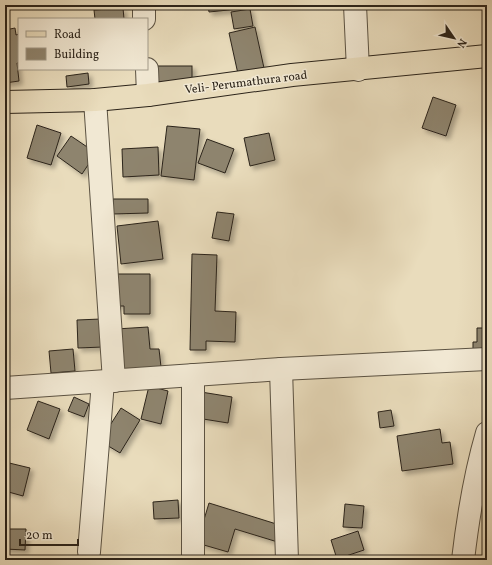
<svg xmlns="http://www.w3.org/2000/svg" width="492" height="565" font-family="Vollkorn,serif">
	<defs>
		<filter id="shadow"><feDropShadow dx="3.5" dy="3.5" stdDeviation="2" flood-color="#0004"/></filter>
	</defs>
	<rect width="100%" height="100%" fill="#e9dcbc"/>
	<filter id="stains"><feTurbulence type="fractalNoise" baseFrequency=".005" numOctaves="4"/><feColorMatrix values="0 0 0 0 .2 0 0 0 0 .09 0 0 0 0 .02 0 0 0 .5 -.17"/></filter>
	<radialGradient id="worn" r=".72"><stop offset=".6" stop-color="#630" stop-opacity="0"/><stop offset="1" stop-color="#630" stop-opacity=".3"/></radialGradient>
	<g fill="#8e846e" stroke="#2c241a" filter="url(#shadow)">
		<path d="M 208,5 L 247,5 L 248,8 L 209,12 Z"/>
		<path d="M 123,8 L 124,19 L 95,19 L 94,10 Z"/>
		<path d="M 250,9 L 253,26 L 234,29 L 231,12 Z"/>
		<path d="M 255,27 L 264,68 L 238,74 L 229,33 Z"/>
		<path d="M 15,28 L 16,35 L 19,34 L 19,63 L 17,63 L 19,81 L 5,83 L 5,30 Z"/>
		<rect x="157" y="66" width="35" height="18"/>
		<path d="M 88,73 L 89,84 L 67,87 L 66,76 Z"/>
		<path d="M 433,97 L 456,105 L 446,136 L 422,128 Z"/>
		<path d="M 37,125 L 61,133 L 51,165 L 27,158 Z"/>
		<path d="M 167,126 L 200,129 L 194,180 L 161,176 Z"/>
		<path d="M 269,133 L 275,160 L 250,166 L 244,138 Z"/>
		<path d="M 71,136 L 96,153 L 82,174 L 57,156 Z"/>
		<path d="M 207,139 L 234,149 L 225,173 L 198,163 Z"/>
		<path d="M 158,147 L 159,175 L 123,177 L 122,149 Z"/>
		<path d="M 113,199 L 148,199 L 148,213 L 113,214 Z"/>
		<path d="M 217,212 L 234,214 L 229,241 L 212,238 Z"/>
		<path d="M 158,221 L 163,259 L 121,264 L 117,226 Z"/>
		<path d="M 192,254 L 217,255 L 215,311 L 236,312 L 235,342 L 206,341 L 206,350 L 190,350 Z"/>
		<path d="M 114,274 L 150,274 L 150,314 L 124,314 L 124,306 L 114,306 Z"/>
		<path d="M 101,319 L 103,347 L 78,348 L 77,320 Z"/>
		<path d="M 148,327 L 150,349 L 159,349 L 161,367 L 119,371 L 116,329 Z"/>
		<path d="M 477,328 L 487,328 L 487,355 L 473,356 L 473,342 L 477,342 Z"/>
		<path d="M 73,349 L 75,371 L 51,373 L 49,351 Z"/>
		<path d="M 149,386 L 168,391 L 161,424 L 141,419 Z"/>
		<path d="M 201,392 L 232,397 L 228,423 L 197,418 Z"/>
		<path d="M 74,397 L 89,404 L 84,417 L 68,411 Z"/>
		<path d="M 38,401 L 60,409 L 49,439 L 27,430 Z"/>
		<path d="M 121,408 L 140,420 L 120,453 L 100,441 Z"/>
		<path d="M 391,410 L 394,426 L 380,428 L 378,412 Z"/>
		<path d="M 440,429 L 442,443 L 450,442 L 453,464 L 402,471 L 397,436 Z"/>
		<path d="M 5,462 L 30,468 L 23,496 L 5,491 Z"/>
		<path d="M 178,500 L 179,518 L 154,519 L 153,502 Z"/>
		<path d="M 209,503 L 286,527 L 281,543 L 235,529 L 228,552 L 197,543 Z"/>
		<path d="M 345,504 L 364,506 L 362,528 L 343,527 Z"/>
		<path d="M 5,529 L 26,529 L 25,550 L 5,549 Z"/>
		<path d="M 358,531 L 364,550 L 337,559 L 331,540 Z"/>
	</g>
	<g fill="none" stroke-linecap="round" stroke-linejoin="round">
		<defs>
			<g id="minor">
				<path d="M 144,5 L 144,19"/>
				<path d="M 355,5 L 358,70"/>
				<path d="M 147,69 L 148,95"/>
				<path d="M 95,100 L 114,381"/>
				<path d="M 281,369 L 287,560"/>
				<path d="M 193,375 L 193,560"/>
				<path d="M 5,388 L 281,369 L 487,359"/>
				<path d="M 89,552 L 103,382"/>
				<path d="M 463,560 C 468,517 475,474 487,433"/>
			</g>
			<path id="major" d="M 5,102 L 95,100 L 148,95 L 292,75 L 487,56"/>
		</defs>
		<use href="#minor" stroke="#5b5242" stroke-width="24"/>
		<use href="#major" stroke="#2c241a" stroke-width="24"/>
		<use href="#minor" stroke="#f1e8d3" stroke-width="22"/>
		<use href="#major" stroke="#e9dcbc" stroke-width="22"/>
	</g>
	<g text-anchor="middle" stroke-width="3" stroke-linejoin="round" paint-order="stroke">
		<g font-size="12" fill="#2c241a" stroke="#f1e8d3">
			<text transform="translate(246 82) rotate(-7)" y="4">Veli- Perumathura road</text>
		</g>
	</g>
	<rect width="492" height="565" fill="none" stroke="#e9dcbc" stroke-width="20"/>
	<rect x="6" y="6" width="480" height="553" fill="none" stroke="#2c241a" stroke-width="2"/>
	<rect x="10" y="10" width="472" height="545" fill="none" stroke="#2c241a"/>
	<rect x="18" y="18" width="130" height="52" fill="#f1e8d3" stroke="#a29a89"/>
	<rect x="26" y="31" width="20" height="6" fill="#e9dcbc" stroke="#a29a89"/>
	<text x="54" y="38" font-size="12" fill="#2c241a">Road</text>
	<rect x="26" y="48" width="20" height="12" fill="#8e846e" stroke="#a29a89"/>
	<text x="54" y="58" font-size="12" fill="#2c241a">Building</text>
	<g transform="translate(454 38) rotate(124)" stroke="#f1e8d3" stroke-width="3" paint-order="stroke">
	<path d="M0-3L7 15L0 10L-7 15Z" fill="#2c241a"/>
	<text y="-6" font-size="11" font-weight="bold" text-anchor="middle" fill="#2c241a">N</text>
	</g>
	<path d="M20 539v6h58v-6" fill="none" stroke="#2c241a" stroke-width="2"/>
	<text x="26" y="539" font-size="12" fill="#2c241a" stroke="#f1e8d3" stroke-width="3" paint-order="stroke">20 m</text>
	<rect width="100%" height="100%" filter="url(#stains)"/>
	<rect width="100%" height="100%" fill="url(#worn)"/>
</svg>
